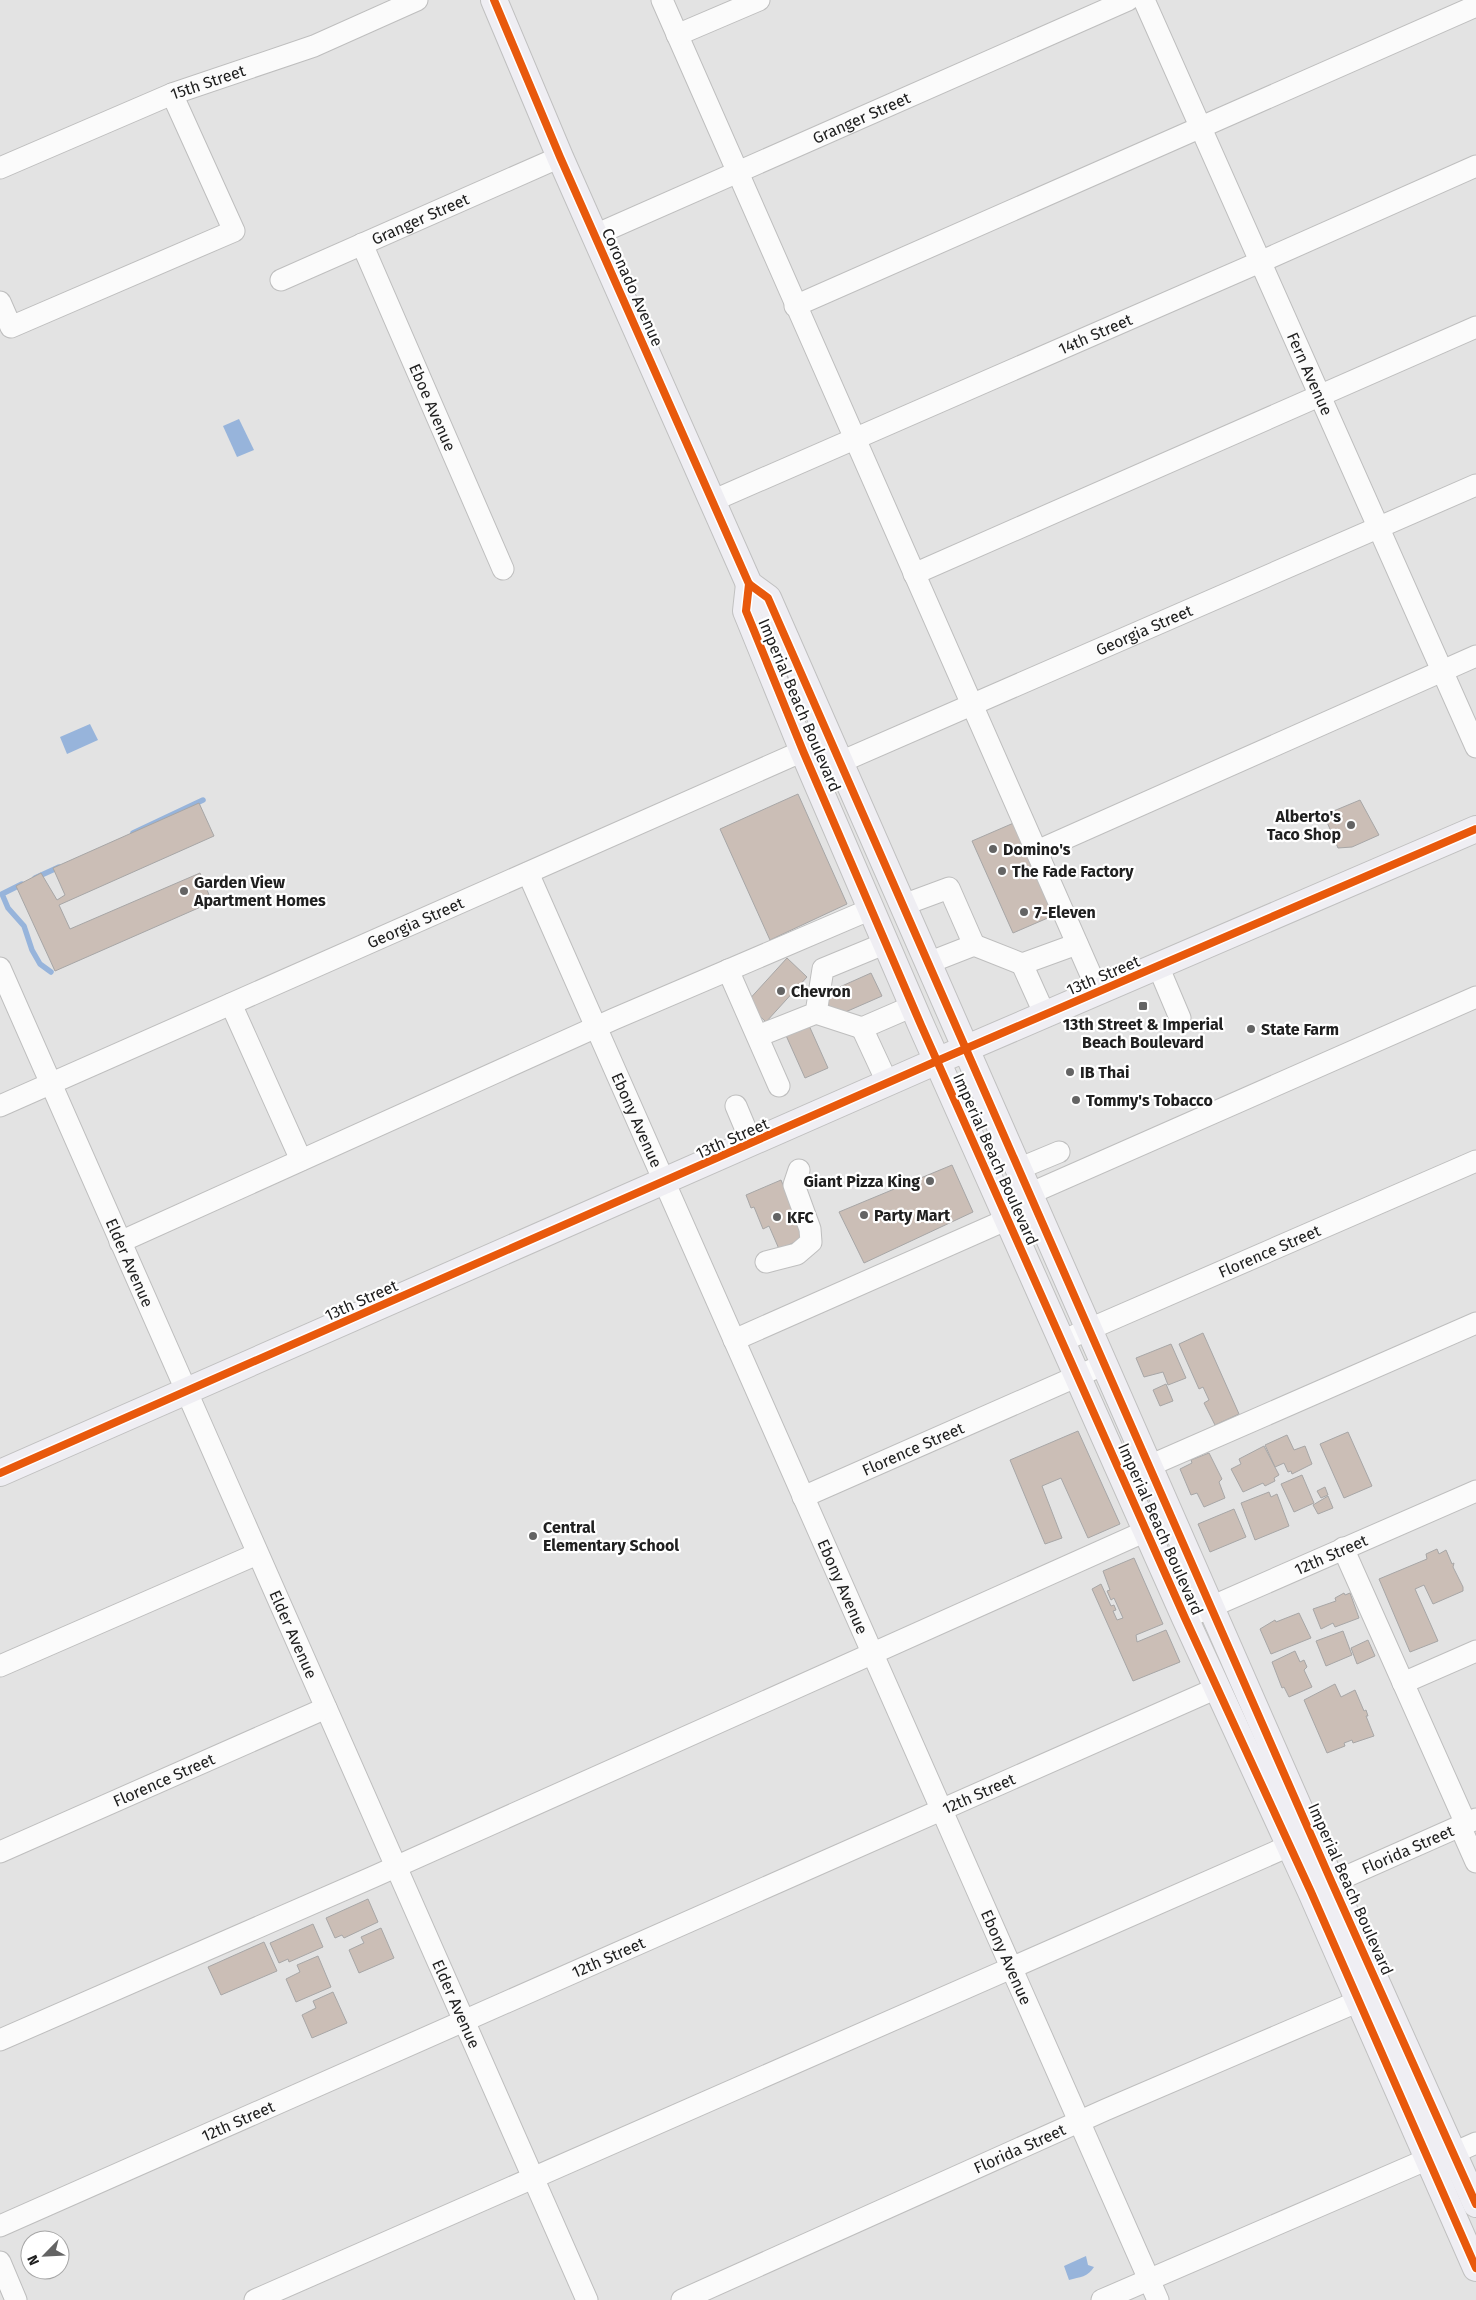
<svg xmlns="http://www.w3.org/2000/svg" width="1476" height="2300" font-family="'Fira Sans',sans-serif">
	<rect width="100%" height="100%" fill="#e3e3e3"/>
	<g fill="#97b4db">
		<path d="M 239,419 L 254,450 L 237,457 L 223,426 Z"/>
		<path d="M 90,724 L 98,740 L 67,754 L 60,737 Z"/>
		<path d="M 1086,2256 L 1088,2265 L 1094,2267 C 1088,2277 1080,2277 1069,2280 L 1064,2266 Z"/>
	</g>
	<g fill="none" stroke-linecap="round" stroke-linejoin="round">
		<g stroke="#97b4db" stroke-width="5.5">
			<path d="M 133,833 L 203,800"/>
			<path d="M 35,878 L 59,867"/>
			<path d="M 22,884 L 2,894 L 8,908 L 24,926 L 32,950 L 40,964 L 51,972"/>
		</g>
	</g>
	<g fill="#cbbeb6" stroke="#a7a6a6">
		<path d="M 798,794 L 847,904 L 770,940 L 720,829 Z"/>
		<path d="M 1360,800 L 1379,835 L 1352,847 L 1338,848 L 1324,815 Z"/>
		<path d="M 199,803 L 214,836 L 59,905 L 70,929 L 200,873 L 212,902 L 55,971 L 16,886 L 41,873 L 57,900 L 65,895 L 53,868 Z"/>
		<path d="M 1016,822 L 1057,914 L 1013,933 L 972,841 Z"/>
		<path d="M 787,958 L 807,977 L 766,1022 L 746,1003 Z"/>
		<path d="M 871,973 L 882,996 L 834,1017 L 824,994 Z"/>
		<path d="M 807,1021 L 828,1068 L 805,1078 L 784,1031 Z"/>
		<path d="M 952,1165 L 973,1212 L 864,1263 L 839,1212 Z"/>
		<path d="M 781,1180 L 805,1238 L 779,1249 L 769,1226 L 763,1229 L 754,1207 L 751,1208 L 746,1195 Z"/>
		<path d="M 1203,1333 L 1239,1414 L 1215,1425 L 1204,1403 L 1209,1400 L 1203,1387 L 1199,1389 L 1179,1344 Z"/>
		<path d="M 1171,1344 L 1186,1378 L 1168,1385 L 1163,1372 L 1144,1377 L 1136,1358 Z"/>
		<path d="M 1166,1384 L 1173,1401 L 1160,1406 L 1153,1390 Z"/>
		<path d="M 1078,1431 L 1120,1524 L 1088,1538 L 1061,1478 L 1042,1486 L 1062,1538 L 1045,1544 L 1010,1460 Z"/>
		<path d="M 1348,1432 L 1372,1486 L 1344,1498 L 1320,1444 Z"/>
		<path d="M 1287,1435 L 1294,1450 L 1305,1446 L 1312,1464 L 1292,1474 L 1291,1471 L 1288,1472 L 1284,1463 L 1275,1467 L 1265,1445 Z"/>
		<path d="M 1264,1446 L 1279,1475 L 1274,1478 L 1275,1481 L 1265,1486 L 1263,1483 L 1243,1492 L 1231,1469 L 1241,1464 L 1239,1459 Z"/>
		<path d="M 1209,1453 L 1222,1479 L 1219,1482 L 1225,1498 L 1204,1507 L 1197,1493 L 1191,1495 L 1180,1469 L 1192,1463 L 1191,1460 Z"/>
		<path d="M 1302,1475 L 1314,1503 L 1294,1512 L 1281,1484 Z"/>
		<path d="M 1325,1487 L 1328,1495 L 1321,1498 L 1317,1491 Z"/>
		<path d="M 1269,1492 L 1271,1497 L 1277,1494 L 1289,1526 L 1255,1540 L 1241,1503 Z"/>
		<path d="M 1328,1496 L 1333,1508 L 1318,1514 L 1313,1505 Z"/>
		<path d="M 1234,1509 L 1246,1537 L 1210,1552 L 1198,1524 Z"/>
		<path d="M 1437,1549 L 1439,1554 L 1446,1550 L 1452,1564 L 1454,1563 L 1453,1567 L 1463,1587 L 1463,1591 L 1433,1604 L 1424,1585 L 1415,1589 L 1438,1641 L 1410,1652 L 1379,1579 L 1427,1559 L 1426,1554 Z"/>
		<path d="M 1134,1558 L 1163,1624 L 1136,1635 L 1137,1642 L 1166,1630 L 1180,1662 L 1133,1681 L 1092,1589 L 1101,1584 L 1111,1606 L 1114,1605 L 1116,1610 L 1113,1611 L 1117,1620 L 1123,1618 L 1114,1598 L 1111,1600 L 1107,1591 L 1110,1590 L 1103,1571 Z"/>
		<path d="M 1344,1593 L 1345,1595 L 1350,1593 L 1359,1618 L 1335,1627 L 1333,1623 L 1321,1629 L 1313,1609 L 1336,1601 L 1335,1598 Z"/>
		<path d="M 1299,1613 L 1311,1638 L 1271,1654 L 1260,1629 L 1275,1620 L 1276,1622 Z"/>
		<path d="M 1343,1631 L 1352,1655 L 1326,1666 L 1316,1641 Z"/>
		<path d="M 1368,1640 L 1375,1656 L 1357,1664 L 1351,1648 Z"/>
		<path d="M 1295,1651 L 1300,1662 L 1304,1660 L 1307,1667 L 1304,1670 L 1312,1687 L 1289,1697 L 1284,1687 L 1282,1688 L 1272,1662 Z"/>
		<path d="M 1335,1684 L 1341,1697 L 1355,1690 L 1364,1711 L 1366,1710 L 1368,1716 L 1366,1716 L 1374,1736 L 1353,1743 L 1352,1740 L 1344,1743 L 1345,1746 L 1327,1753 L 1304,1700 Z"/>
		<path d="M 368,1899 L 378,1922 L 344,1938 L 342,1935 L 335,1938 L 326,1918 Z"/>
		<path d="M 313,1924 L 323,1947 L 289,1962 L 288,1959 L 279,1963 L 270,1943 Z"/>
		<path d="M 381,1928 L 394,1958 L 359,1973 L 349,1950 L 364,1943 L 361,1937 Z"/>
		<path d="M 264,1942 L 277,1971 L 221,1995 L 208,1967 Z"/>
		<path d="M 318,1956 L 331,1987 L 296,2002 L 286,1979 L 300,1972 L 297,1965 Z"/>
		<path d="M 333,1992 L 347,2023 L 312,2038 L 302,2015 L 316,2008 L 313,2001 Z"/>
	</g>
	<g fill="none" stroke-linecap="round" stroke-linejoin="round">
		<defs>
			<g id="minor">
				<path d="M 662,0 L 1098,991"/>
				<path id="s1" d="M 1144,0 L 1476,747"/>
				<path d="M 677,35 L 759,0"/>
				<path id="s2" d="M 0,168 L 172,94 L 314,46 L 417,0"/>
				<path id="s3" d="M 595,235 L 1128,0"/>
				<path id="s4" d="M 362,244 L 503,569"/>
				<path id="s5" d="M 281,280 L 560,157"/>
				<path d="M 0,302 L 11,327 L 234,231 L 172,94"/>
				<path d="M 795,306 L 1476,6"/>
				<path id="s6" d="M 712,501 L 1260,262 L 1476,166"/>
				<path d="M 914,574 L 1476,327"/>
				<path id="s7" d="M 813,774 L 1476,485"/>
				<path d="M 1037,851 L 1476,656"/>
				<path id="s8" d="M 528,873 L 1158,2300"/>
				<path d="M 903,905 L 949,888 L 974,945"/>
				<path d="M 928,963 L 974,945 L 1022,964 L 1077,944"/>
				<path d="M 1022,964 L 1045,1015"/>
				<path d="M 1158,966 L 1180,1018"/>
				<path id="s9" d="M 0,968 L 587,2300"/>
				<path d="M 728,970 L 779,1086"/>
				<path d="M 231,1004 L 301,1160"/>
				<path d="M 816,1013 L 862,1028 L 913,1006"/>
				<path d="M 862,1028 L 888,1084"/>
				<path d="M 758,1036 L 816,1013 L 823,969 L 886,943"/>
				<path id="s10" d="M 0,1106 L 830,739"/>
				<path d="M 736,1106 L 752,1144"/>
				<path d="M 1018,1169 L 1059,1152"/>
				<path d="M 1029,1194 L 1476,997"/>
				<path d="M 120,1242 L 614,1019 L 871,909"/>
				<path d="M 766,1262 L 797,1254 L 811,1242 L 810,1229 L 794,1185 L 799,1170"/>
				<path d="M 734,1340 L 1008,1219"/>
				<path id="s11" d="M 1062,1341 L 1476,1161"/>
				<path d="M 1149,1466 L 1476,1323"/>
				<path id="s12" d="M 803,1497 L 1105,1364"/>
				<path d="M 1343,1548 L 1466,1824"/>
				<path id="s13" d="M 1197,1613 L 1476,1491"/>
				<path d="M 0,1666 L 257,1554"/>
				<path d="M 1403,1683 L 1476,1651"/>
				<path d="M 1460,1826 L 1476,1862"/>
				<path id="s14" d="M 0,1852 L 326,1708"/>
				<path id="s15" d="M 1318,1889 L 1476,1819"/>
				<path d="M 0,2040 L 373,1877 L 1146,1531"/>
				<path d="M 1440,2159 L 1476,2143"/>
				<path id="s16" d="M 0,2226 L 1217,1688"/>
				<path d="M 0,2262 L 16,2300"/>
				<path d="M 255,2300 L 1289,1846"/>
				<path id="s17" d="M 682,2300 L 1105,2110 L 1359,2001"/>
				<path d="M 1102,2300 L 1428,2159"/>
			</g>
			<g id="major">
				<path d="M 494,0 L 560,157 L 749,584 L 768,598 L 1332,1883 L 1476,2204"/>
				<path d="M 749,584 L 746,611 L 803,751 L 921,1025 L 1185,1618 L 1311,1892 L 1476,2268"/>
				<path d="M 0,1473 L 937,1061 L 1476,829"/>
			</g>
		</defs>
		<use href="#minor" stroke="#bebebe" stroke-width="23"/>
		<use href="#major" stroke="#c0c0c0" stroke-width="28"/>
		<use href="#minor" stroke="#fbfbfb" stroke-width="21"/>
		<use href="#major" stroke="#efeef3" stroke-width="26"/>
		<defs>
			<g id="cycleway">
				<path d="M 494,0 L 560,157 L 749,584 L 768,598 L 1332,1883 L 1476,2204"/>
				<path d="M 749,584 L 746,611 L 803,751 L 921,1025 L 1185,1618 L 1311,1892 L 1476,2268"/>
				<path d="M 0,1473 L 937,1061 L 1476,829"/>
			</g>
		</defs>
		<use href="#cycleway" stroke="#fff" stroke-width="11"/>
		<use href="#cycleway" stroke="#e8590c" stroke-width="8"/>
	</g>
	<g fill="#646464" stroke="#fff" stroke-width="2">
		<circle cx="1351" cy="825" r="5"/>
		<circle cx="993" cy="849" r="5"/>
		<circle cx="1002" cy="871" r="5"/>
		<circle cx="184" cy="891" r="5"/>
		<circle cx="1024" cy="912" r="5"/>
		<circle cx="781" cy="991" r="5"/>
		<rect x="1138" y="1001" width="10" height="10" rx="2.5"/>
		<circle cx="1251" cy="1029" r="5"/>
		<circle cx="1070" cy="1072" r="5"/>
		<circle cx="1076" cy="1100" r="5"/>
		<circle cx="930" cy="1181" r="5"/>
		<circle cx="864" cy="1215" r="5"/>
		<circle cx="777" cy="1217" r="5"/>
		<circle cx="533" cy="1536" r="5"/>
	</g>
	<g text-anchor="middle" stroke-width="4.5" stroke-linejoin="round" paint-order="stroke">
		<g font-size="16" fill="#202020" stroke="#fff">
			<text dy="6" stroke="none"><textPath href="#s2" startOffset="225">15th Street</textPath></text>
			<text dy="6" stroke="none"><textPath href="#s3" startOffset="291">Granger Street</textPath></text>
			<text dy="6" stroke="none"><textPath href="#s5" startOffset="152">Granger Street</textPath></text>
			<text transform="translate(633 287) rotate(66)" y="6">Coronado Avenue</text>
			<text dy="6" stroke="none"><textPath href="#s6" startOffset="418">14th Street</textPath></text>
			<text dy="6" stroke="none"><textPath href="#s1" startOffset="409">Fern Avenue</textPath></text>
			<text dy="6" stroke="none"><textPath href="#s4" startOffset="178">Eboe Avenue</textPath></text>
			<text dy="6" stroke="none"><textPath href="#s7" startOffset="361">Georgia Street</textPath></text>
			<text transform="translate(800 705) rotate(67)" y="6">Imperial Beach Boulevard</text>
			<text dy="6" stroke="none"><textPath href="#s10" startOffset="454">Georgia Street</textPath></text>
			<text transform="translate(1103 975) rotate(-23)" y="6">13th Street</text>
			<text dy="6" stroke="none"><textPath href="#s8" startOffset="270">Ebony Avenue</textPath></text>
			<text transform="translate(732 1138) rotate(-24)" y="6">13th Street</text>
			<text transform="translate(996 1159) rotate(66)" y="6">Imperial Beach Boulevard</text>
			<text dy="6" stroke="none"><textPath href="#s11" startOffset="226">Florence Street</textPath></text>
			<text dy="6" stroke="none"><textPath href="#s9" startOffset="322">Elder Avenue</textPath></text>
			<text transform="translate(361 1300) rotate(-24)" y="6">13th Street</text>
			<text dy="6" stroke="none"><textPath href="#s12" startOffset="120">Florence Street</textPath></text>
			<text transform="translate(1161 1529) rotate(66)" y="6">Imperial Beach Boulevard</text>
			<text dy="6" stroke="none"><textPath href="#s13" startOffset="146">12th Street</textPath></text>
			<text dy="6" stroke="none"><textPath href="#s8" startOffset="780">Ebony Avenue</textPath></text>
			<text dy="6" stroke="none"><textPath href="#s9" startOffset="728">Elder Avenue</textPath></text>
			<text dy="6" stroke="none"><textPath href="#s14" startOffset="179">Florence Street</textPath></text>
			<text dy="6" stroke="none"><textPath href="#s16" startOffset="1070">12th Street</textPath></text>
			<text dy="6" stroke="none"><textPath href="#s15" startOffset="98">Florida Street</textPath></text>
			<text transform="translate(1351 1889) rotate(66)" y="6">Imperial Beach Boulevard</text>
			<text dy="6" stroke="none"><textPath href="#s16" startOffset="665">12th Street</textPath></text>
			<text dy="6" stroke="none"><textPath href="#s8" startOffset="1185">Ebony Avenue</textPath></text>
			<text dy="6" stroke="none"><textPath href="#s9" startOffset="1132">Elder Avenue</textPath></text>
			<text dy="6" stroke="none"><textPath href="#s16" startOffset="260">12th Street</textPath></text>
			<text dy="6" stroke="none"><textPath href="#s17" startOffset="370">Florida Street</textPath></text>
		</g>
		<g font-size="16" font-weight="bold" fill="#202020" stroke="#fff" text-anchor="start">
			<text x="1341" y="822" text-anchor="end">Alberto's<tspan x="1341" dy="18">Taco Shop</tspan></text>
			<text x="1003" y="855">Domino's</text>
			<text x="1012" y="877">The Fade Factory</text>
			<text x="194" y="888">Garden View<tspan x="194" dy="18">Apartment Homes</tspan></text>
			<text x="1034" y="918">7-Eleven</text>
			<text x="791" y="997">Chevron</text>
			<text x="1143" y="1030" text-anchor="middle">13th Street &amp; Imperial<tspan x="1143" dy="18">Beach Boulevard</tspan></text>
			<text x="1261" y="1035">State Farm</text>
			<text x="1080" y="1078">IB Thai</text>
			<text x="1086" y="1106">Tommy's Tobacco</text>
			<text x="920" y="1187" text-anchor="end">Giant Pizza King</text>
			<text x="874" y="1221">Party Mart</text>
			<text x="787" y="1223">KFC</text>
			<text x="543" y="1533">Central<tspan x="543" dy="18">Elementary School</tspan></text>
		</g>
	</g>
	<g transform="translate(45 2255) rotate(246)"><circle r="24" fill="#ffffff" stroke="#a6a6a6"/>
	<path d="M0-4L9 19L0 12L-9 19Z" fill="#646464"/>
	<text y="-8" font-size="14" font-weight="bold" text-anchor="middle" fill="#202020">N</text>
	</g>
</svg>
